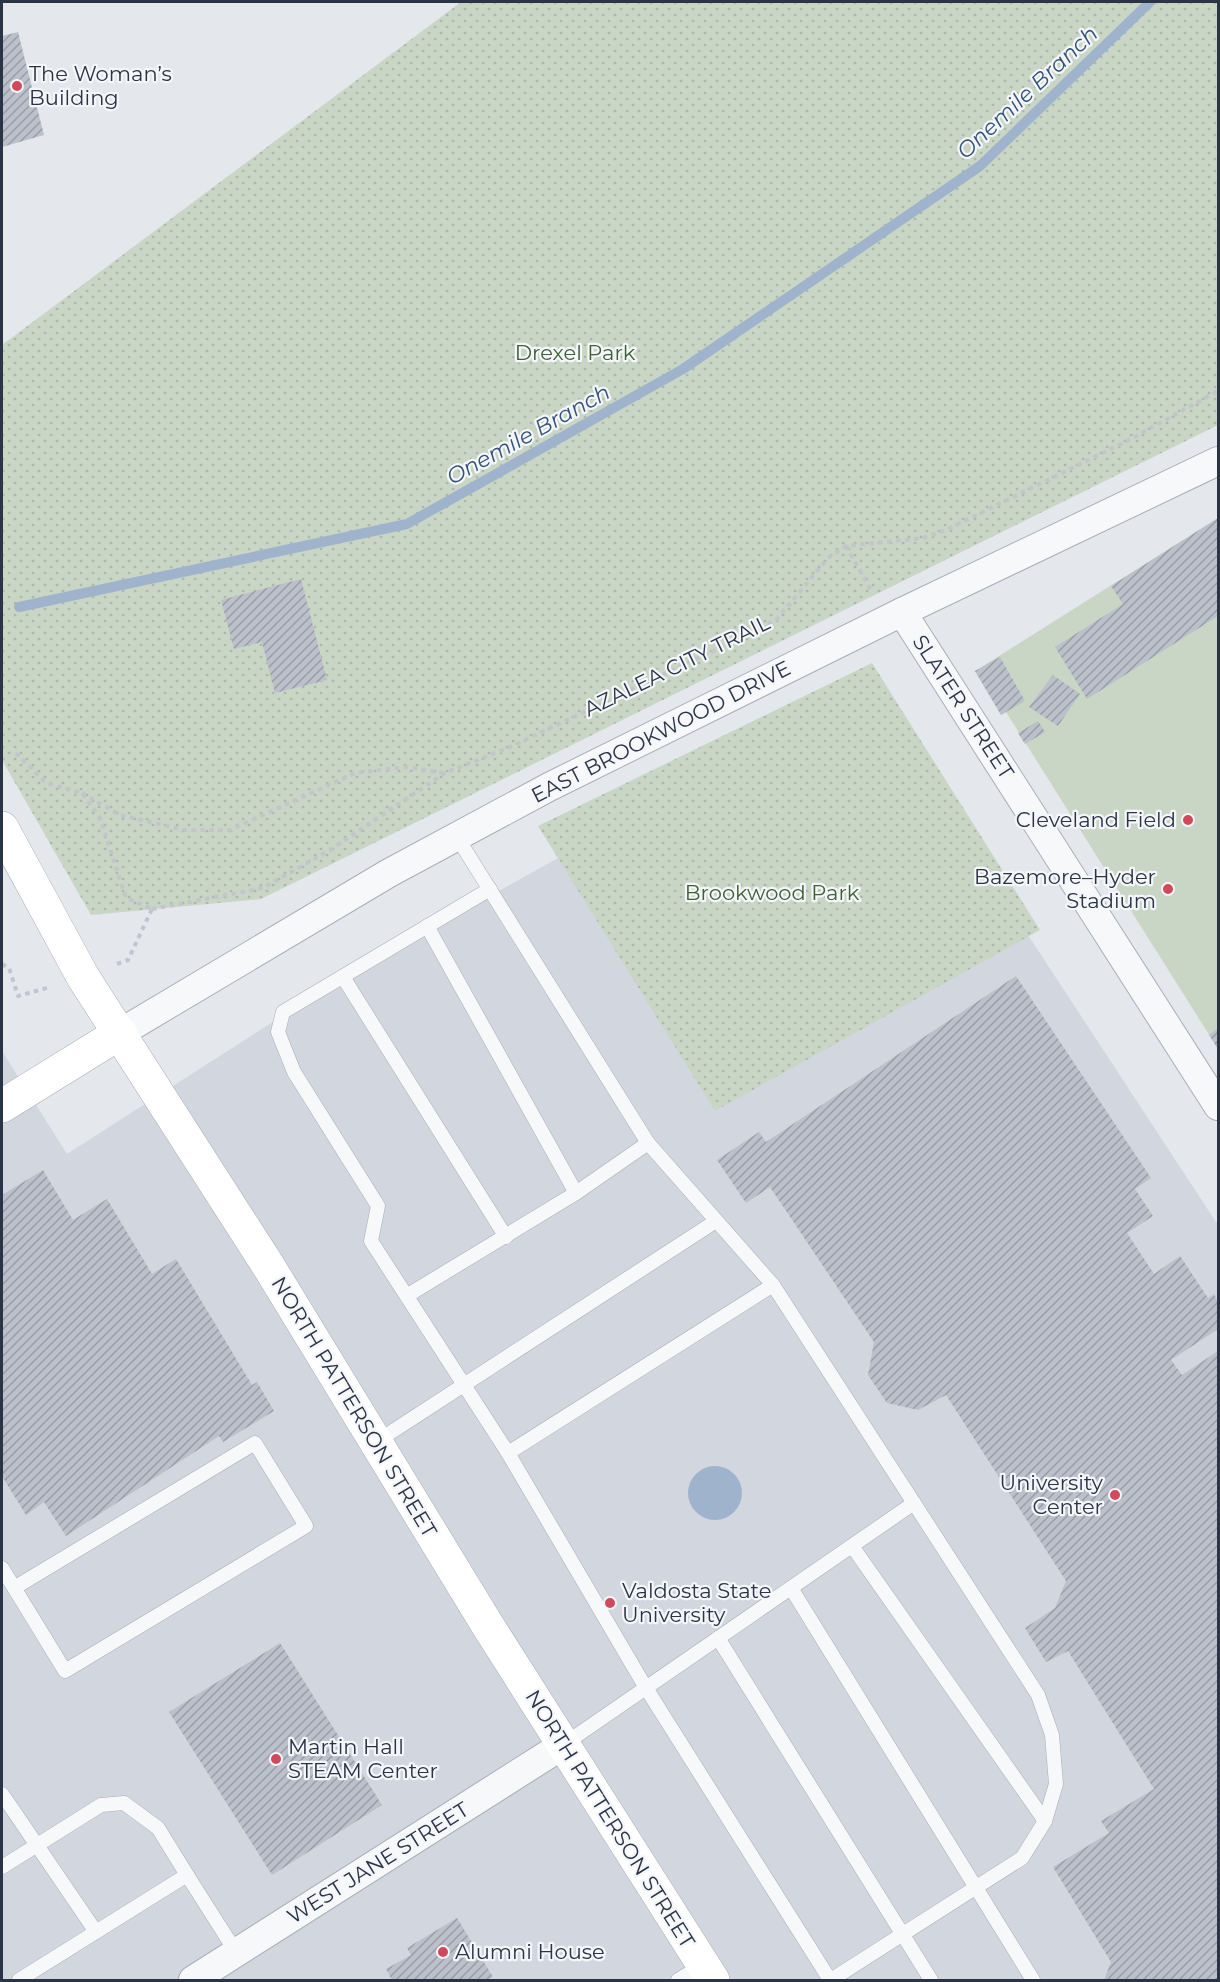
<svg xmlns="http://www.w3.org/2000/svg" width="1220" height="1982" font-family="Montserrat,sans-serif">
	<defs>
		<pattern id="grass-dots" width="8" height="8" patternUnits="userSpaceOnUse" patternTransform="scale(1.5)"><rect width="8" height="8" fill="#c9d6c5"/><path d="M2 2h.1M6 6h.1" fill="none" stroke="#adb8ab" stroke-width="1.8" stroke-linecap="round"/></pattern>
		<pattern id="building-hatch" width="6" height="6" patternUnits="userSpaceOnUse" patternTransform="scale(1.5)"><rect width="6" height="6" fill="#bbc0ca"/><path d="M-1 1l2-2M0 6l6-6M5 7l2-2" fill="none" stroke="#989da6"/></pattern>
	</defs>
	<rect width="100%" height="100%" fill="#e4e7ec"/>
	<path fill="#d2d6de" d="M 866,688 L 1218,1225 L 1218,1980 L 2,1980 L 2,1051 L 67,1154 L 343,977 Z"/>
	<g fill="url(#grass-dots)">
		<path d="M 461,2 L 1218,2 L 1218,425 L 261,899 L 91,915 L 2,760 L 2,345 Z"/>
		<path d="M 872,663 L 1040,930 L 715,1111 L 538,826 Z"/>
	</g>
	<path fill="#c9d6c5" d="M 1218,518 L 1218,1049 L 1006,712 L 1001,715 L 975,671 Z"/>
	<circle fill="#9fb4cc" cx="715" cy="1493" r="27"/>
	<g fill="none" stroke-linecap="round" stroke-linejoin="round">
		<path stroke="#9fb4cc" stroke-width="10" d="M 19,607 L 407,524 L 683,369 L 980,166 L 1150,2"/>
	</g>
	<g fill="url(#building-hatch)">
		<path d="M 18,32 L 44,135 L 2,147 L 2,36 Z"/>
		<path d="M 1218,518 L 1218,616 L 1087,699 L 1055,647 L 1123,604 L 1111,586 Z"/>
		<path d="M 301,579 L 327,680 L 275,693 L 262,642 L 234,649 L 221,600 Z"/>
		<path d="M 1000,657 L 1025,701 L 1001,715 L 975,671 Z"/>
		<path d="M 1053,675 L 1080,694 L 1058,726 L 1029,707 Z"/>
		<path d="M 1038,721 L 1045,732 L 1025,744 L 1018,733 Z"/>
		<path d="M 1016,976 L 1151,1178 L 1135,1189 L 1153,1216 L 1127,1233 L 1154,1274 L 1180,1256 L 1208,1298 L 1214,1294 L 1218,1302 L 1218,1329 L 1171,1360 L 1182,1375 L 1218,1351 L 1218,1980 L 1104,1980 L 1111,1962 L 1053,1867 L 1109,1833 L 1101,1821 L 1154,1789 L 1068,1651 L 1046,1662 L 1025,1628 L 1055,1608 L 1066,1581 L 946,1395 L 918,1410 L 887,1403 L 868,1375 L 874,1342 L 770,1187 L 746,1203 L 717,1160 L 759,1132 L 766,1142 Z"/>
		<path d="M 1218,1028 L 1218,1049 L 1209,1035 Z"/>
		<path d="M 43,1170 L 73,1220 L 107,1199 L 152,1274 L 176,1259 L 252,1385 L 257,1382 L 274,1411 L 223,1442 L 219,1436 L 66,1536 L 44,1502 L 26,1515 L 2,1476 L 2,1195 Z"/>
		<path d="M 280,1643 L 382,1805 L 272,1875 L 169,1712 Z"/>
		<path d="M 457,1918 L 493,1977 L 487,1980 L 392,1980 L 386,1969 L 411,1955 L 407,1948 Z"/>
	</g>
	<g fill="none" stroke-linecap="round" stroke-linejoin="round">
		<defs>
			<g id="lane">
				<path d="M 457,837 L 648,1143 L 773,1285 L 1038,1695 L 1052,1735 L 1056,1784 L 1045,1821 L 1022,1858 L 831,1980"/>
				<path d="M 490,889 L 283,1012 L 278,1032 L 294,1072 L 378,1206 L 371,1241 L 508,1453 L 646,1688 L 830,1980"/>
				<path d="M 427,926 L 576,1193"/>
				<path d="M 343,977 L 506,1237"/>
				<path d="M 408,1295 L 576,1193 L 648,1143"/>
				<path d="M 376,1442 L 716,1221"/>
				<path d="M 508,1453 L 773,1285"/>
				<path d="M 852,1546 L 1045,1821"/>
				<path d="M 2,1568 L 65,1671 L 306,1526 L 255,1443 L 14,1588"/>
				<path d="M 791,1588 L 1033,1980"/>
				<path d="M 718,1638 L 931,1980"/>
				<path d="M 563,1745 L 914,1503"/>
				<path d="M 2,1794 L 96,1932"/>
				<path d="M 2,1867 L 101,1805 L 124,1803 L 158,1828 L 187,1875"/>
				<path d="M 19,1980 L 187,1875 L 236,1952"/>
				<path d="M 678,1980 L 703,1965"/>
			</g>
			<g id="street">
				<path d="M 902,612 L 1218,1106"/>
				<path d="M 120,1033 L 389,873 L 549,787 L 902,612 L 1218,461"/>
				<path d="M 193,1980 L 563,1745"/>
			</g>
			<g id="secondary">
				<path d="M 2,828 L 83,977 L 269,1267 L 488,1626 L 713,1980"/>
				<path d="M 2,1106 L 120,1033"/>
			</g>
		</defs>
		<use href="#lane" stroke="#a9aeb7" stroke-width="15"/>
		<use href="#street" stroke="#a9aeb7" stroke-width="30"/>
		<use href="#secondary" stroke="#a9aeb7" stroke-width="34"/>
		<g stroke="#c2c5cb" stroke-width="4" stroke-dasharray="4.5 4.5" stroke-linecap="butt">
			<path d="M 846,546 L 872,592"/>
			<path d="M 16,753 L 46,783 L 82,793 L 100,818 L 126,898 L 152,909"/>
			<path d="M 82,793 L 120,815 L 185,830 L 230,830 L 355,773 L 405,767 L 444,773"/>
			<path d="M 152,909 L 263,888 L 330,850 L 445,773 L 510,747 L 757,630 L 777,619 L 828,558 L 846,546 L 923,538 L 946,530 L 1127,441 L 1218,391"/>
			<path d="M 2,964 L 9,968 L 18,996 L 50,987"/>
			<path d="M 117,964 L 128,960 L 152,909"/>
		</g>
		<use href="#lane" stroke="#f7f8fa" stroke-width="14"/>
		<use href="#street" stroke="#f7f8fa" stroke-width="28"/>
		<use href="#secondary" stroke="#fff" stroke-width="33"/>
	</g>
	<g fill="#d1495b" stroke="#f4f6f9" stroke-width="2">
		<circle cx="17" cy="86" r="6"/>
		<circle cx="1188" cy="820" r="6"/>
		<circle cx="1168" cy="889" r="6"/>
		<circle cx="1115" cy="1495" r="6"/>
		<circle cx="610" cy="1603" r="6"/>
		<circle cx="276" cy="1759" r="6"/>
		<circle cx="443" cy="1952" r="6"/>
	</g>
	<g text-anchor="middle" stroke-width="4.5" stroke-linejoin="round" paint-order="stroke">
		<g font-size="21" fill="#2b3445" stroke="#f4f6f9" text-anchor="start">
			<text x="29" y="81">The Woman’s<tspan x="29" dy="24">Building</tspan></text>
			<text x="1176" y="827" text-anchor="end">Cleveland Field</text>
			<text x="1156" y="884" text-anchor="end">Bazemore–Hyder<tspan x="1156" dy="24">Stadium</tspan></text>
			<text x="1103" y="1490" text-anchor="end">University<tspan x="1103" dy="24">Center</tspan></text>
			<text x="622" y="1598">Valdosta State<tspan x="622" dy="24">University</tspan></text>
			<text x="288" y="1754">Martin Hall<tspan x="288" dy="24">STEAM Center</tspan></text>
			<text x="455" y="1959">Alumni House</text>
		</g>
		<g font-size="21" fill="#3f6138" stroke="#f4f6f9">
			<text x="575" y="360">Drexel Park</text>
			<text x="772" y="900">Brookwood Park</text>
		</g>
		<g font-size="21" fill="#2b3445" stroke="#f4f6f9">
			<text transform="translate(677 666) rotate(-26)" y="7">AZALEA CITY TRAIL</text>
			<text transform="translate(963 707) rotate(57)" y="7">SLATER STREET</text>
			<text transform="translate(661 732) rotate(-27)" y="7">EAST BROOKWOOD DRIVE</text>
			<text transform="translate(354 1407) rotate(59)" y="7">NORTH PATTERSON STREET</text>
			<text transform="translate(610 1819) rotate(58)" y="7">NORTH PATTERSON STREET</text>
			<text transform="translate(378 1863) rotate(-32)" y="7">WEST JANE STREET</text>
		</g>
		<g font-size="22" font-style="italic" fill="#34527a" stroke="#f4f6f9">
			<text transform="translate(1027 92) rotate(-43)" y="8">Onemile Branch</text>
			<text transform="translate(528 434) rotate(-29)" y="8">Onemile Branch</text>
		</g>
	</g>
	<rect width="1220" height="1982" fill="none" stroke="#2b3445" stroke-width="6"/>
</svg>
